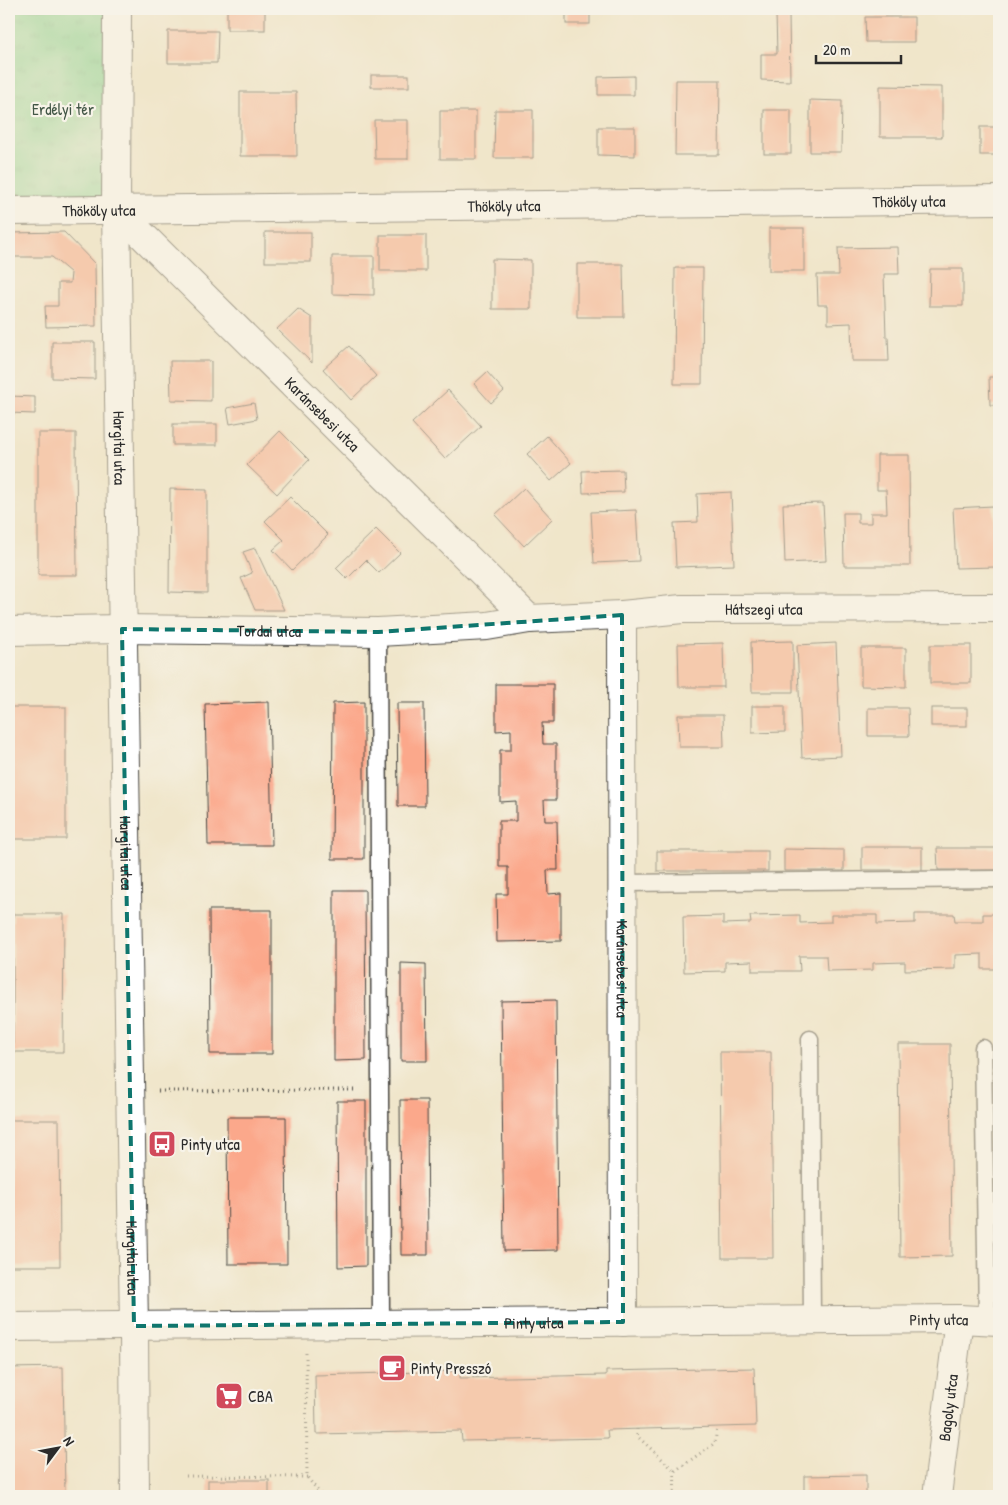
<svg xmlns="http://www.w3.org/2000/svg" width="1008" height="1505" font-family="'Patrick Hand',sans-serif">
	<defs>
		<pattern id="park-tufts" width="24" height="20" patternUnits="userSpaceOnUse" patternTransform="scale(1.25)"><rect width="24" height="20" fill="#85d596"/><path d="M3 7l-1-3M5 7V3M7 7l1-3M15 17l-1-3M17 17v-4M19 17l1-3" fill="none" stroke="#73b781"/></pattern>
	</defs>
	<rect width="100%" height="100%" fill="#f7f3e8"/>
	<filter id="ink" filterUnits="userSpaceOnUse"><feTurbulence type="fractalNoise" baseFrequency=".02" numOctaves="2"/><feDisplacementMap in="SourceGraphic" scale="10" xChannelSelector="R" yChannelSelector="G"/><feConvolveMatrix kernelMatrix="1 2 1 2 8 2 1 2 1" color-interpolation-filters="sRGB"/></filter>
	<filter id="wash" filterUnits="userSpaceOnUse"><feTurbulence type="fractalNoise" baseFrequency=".0096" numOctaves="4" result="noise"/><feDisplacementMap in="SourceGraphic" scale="20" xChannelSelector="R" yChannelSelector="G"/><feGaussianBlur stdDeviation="1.12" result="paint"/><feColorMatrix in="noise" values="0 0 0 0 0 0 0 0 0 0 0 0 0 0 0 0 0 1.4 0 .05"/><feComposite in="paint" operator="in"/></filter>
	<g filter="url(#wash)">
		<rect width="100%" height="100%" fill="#f0e6cb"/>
		<path fill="url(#park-tufts)" stroke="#588060" d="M 9,9 L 117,9 L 116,209 L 9,211 Z"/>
		<g id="blocks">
			<g fill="#fba88b">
				<rect x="227" y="9" width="38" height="21"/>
				<rect x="566" y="9" width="24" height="15"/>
				<path d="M 776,14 L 789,14 L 790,81 L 761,80 L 761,54 L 777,54 Z"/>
				<path d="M 865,17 L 914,17 L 914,42 L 866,42 Z"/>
				<path d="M 168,31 L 218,31 L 217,63 L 168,63 Z"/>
				<rect x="371" y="75" width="38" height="12"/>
				<path d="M 634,76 L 634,95 L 598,95 L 598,77 Z"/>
				<path d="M 676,80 L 720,80 L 719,155 L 675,155 Z"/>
				<path d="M 880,86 L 942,87 L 942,137 L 880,137 Z"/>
				<path d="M 240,92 L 296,92 L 297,156 L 240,156 Z"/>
				<path d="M 810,100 L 842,101 L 841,152 L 810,152 Z"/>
				<path d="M 495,110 L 533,110 L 533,158 L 494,158 Z"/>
				<rect x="764" y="110" width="27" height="44"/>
				<rect x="440" y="111" width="36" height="48"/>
				<path d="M 374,120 L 408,120 L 408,159 L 375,159 Z"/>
				<path d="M 598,127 L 635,127 L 635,156 L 598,155 Z"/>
				<rect x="980" y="127" width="19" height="28"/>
				<rect x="769" y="228" width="35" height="43"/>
				<path d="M 64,232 L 95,264 L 96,326 L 46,327 L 45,306 L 58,306 L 58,283 L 70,283 L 71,273 L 52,257 L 9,257 L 9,233 Z"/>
				<rect x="265" y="232" width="46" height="30"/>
				<rect x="380" y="235" width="46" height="36"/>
				<path d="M 898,247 L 899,274 L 884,274 L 886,337 L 888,337 L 889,361 L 852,361 L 851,323 L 828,324 L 828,305 L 818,305 L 817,275 L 839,275 L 838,248 Z"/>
				<path d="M 332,256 L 374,256 L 374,295 L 332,294 Z"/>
				<path d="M 492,259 L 531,260 L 531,309 L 492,309 Z"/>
				<path d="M 577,264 L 623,264 L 624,317 L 577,317 Z"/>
				<path d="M 675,268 L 703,268 L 702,384 L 674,384 Z"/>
				<path d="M 930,269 L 963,269 L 963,306 L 929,306 Z"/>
				<path d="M 298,309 L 312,318 L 312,363 L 277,329 Z"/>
				<path d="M 52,342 L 95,342 L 95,379 L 52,378 Z"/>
				<path d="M 349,346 L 376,376 L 351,400 L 323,369 Z"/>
				<path d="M 170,361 L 211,361 L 211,401 L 171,400 Z"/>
				<path d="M 487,372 L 504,391 L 491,403 L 474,384 Z"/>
				<path d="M 989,377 L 999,377 L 999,405 L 990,405 Z"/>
				<path d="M 448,390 L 481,426 L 445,459 L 412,423 Z"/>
				<path d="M 9,396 L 35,397 L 35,414 L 9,413 Z"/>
				<path d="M 254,403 L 257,419 L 230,424 L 227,408 Z"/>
				<rect x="173" y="424" width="44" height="21"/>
				<path d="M 280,431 L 309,460 L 277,494 L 247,465 Z"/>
				<path d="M 38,433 L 76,433 L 77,575 L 38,575 Z"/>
				<path d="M 547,436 L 571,463 L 551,481 L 527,454 Z"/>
				<path d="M 877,455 L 909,455 L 910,566 L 844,566 L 843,513 L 858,513 L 858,523 L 871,523 L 871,513 L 887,513 L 886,490 L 877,490 Z"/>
				<path d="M 623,470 L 624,492 L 583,493 L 582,471 Z"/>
				<path d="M 524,488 L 552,519 L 524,546 L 495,515 Z"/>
				<path d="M 170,489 L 207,490 L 207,593 L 169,592 Z"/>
				<path d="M 731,492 L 734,565 L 676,567 L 674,523 L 698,522 L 697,494 Z"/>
				<path d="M 290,497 L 328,535 L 292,570 L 273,550 L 284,540 L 265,521 Z"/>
				<path d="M 823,503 L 826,561 L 785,563 L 783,504 Z"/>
				<path d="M 993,506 L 996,567 L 956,568 L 953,508 Z"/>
				<path d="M 636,510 L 639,561 L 594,563 L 591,512 Z"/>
				<path d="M 376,529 L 400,553 L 379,573 L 366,560 L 347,579 L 336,568 Z"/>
				<path d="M 255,548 L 284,610 L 255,610 L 241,578 L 252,573 L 243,552 Z"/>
				<path d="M 793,641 L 793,692 L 752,692 L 751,642 Z"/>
				<path d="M 723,643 L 724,687 L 679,687 L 678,644 Z"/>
				<path d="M 836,643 L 841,756 L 802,758 L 797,645 Z"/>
				<rect x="930" y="645" width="41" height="38"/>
				<path d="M 861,648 L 906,648 L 906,687 L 861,686 Z"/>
				<path d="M 496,684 L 553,684 L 553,723 L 542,723 L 543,744 L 556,744 L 556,800 L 544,800 L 545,821 L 557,821 L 558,870 L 547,870 L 548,894 L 561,893 L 561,941 L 497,942 L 496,894 L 508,894 L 508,867 L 499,867 L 499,821 L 516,821 L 516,801 L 500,802 L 500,750 L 511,750 L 511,730 L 496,731 Z"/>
				<path d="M 269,702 L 272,845 L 208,845 L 205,704 Z"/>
				<path d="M 364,702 L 364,859 L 332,859 L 333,703 Z"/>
				<path d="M 397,703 L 424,703 L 425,806 L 398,806 Z"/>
				<path d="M 752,706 L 785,706 L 785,732 L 752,733 Z"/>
				<path d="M 10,707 L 66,707 L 66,839 L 9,839 Z"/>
				<path d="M 868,708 L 908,708 L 909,736 L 868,736 Z"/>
				<rect x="931" y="708" width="36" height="18"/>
				<path d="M 678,715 L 723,715 L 724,747 L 679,747 Z"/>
				<rect x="862" y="847" width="60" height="23"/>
				<path d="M 937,848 L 999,848 L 999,870 L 938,870 Z"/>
				<path d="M 784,849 L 844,850 L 844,871 L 784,871 Z"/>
				<rect x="657" y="851" width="111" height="20"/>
				<path d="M 334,890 L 365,890 L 366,1060 L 334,1061 Z"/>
				<path d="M 209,910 L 272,910 L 272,1054 L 210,1054 Z"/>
				<path d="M 13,914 L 64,914 L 63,1052 L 13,1052 Z"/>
				<path d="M 915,914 L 954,914 L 955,921 L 983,921 L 983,914 L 999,914 L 999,969 L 982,969 L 982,954 L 955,955 L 955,969 L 905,970 L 905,962 L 873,963 L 873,970 L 827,971 L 826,956 L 799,956 L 800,971 L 752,971 L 752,961 L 725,962 L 725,971 L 684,972 L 683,917 L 723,916 L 723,924 L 751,923 L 750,916 L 800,915 L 800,923 L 831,922 L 831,915 L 877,915 L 877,924 L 915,923 Z"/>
				<path d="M 401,963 L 426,964 L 427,1061 L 401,1061 Z"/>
				<path d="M 556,1000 L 558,1250 L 504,1251 L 501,1001 Z"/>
				<path d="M 898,1044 L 950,1044 L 952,1256 L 900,1257 Z"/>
				<path d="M 720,1052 L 771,1052 L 773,1258 L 722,1258 Z"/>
				<path d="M 400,1100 L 427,1100 L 428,1255 L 401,1255 Z"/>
				<path d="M 337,1101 L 366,1101 L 366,1266 L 338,1267 Z"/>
				<path d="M 227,1117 L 286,1117 L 287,1264 L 228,1264 Z"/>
				<path d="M 9,1120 L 59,1120 L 60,1266 L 9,1266 Z"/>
				<path d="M 63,1367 L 65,1496 L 9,1496 L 9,1368 Z"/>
				<path d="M 754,1368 L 756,1426 L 607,1430 L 608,1438 L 462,1441 L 461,1431 L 316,1434 L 315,1375 L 460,1371 L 460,1378 L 606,1375 L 606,1371 Z"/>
				<path d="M 866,1475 L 866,1496 L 804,1496 L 804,1476 Z"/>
				<rect x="208" y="1480" width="61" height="16"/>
			</g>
		</g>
	</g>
	<g filter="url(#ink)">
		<use href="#blocks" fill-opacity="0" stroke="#494743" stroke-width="1"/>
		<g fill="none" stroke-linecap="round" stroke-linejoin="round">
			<defs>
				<g id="service">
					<path d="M 378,632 L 381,1324"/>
					<path d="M 622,883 L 999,879"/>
					<path d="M 810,1039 L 812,1320"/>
					<path d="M 983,1048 L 987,1320"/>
				</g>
				<g id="minor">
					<path id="s1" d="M 117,9 L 116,209 L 529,619"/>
					<path id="s2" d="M 622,615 L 623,1322"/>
					<path id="s3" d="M 9,631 L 122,629 L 378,632 L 487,626 L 529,619 L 622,615 L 682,609 L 999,608"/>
					<path id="s4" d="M 9,1327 L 959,1319 L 999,1321"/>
					<path id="s5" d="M 937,1496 L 959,1319"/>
				</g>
				<g id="tertiary">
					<path id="s6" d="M 116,209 L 134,1326 L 135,1496"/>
					<path id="s7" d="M 9,211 L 999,200"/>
				</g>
			</defs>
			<use href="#service" stroke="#494743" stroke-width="19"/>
			<use href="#minor" stroke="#494743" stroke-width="30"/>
			<use href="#tertiary" stroke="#494743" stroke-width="30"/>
			<g stroke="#494743" stroke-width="3" stroke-dasharray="1 4" stroke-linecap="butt">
				<path d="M 9,19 L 14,9"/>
				<path d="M 158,1091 L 357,1090"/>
				<path d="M 306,1353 L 307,1477 L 322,1496"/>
				<path d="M 637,1429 L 637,1436 L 675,1471"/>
				<path d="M 186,1476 L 307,1477"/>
				<path d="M 674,1496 L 675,1471 L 715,1443 L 717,1427"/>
			</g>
			<use href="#service" stroke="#fff" stroke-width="16"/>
			<use href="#minor" stroke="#fff" stroke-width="28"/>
			<use href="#tertiary" stroke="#fff" stroke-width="28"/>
		</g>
	</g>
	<path d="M0 0H1008V1505H0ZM 622,615 L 623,1322 L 134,1326 L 122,629 L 378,632 Z" fill="#f0e6cb" fill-opacity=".55" fill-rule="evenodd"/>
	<path fill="none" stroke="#0f766e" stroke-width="4" stroke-dasharray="10 6" stroke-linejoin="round" d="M 622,615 L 623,1322 L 134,1326 L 122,629 L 378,632 Z"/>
	<defs>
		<symbol id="bus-square" viewBox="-11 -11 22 22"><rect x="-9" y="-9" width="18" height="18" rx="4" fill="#d1495b" stroke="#f7f3e8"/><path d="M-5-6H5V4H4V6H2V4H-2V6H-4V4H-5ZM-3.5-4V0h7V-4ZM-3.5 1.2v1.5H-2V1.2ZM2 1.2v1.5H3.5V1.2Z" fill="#fff"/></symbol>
		<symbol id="cafe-square" viewBox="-11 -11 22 22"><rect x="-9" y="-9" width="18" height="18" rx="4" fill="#d1495b" stroke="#f7f3e8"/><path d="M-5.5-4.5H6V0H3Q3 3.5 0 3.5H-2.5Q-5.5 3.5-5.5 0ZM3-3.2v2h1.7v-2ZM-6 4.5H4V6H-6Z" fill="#fff"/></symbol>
		<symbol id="supermarket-square" viewBox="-11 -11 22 22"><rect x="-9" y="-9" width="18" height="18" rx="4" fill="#d1495b" stroke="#f7f3e8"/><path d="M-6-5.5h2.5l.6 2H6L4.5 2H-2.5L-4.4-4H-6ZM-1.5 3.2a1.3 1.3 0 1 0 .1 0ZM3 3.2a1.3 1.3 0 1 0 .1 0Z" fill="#fff"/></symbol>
	</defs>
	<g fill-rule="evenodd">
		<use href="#bus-square" x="146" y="1128" width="32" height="32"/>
		<use href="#cafe-square" x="376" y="1352" width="32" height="32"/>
		<use href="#supermarket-square" x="213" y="1380" width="32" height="32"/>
	</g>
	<g text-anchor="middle" stroke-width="4.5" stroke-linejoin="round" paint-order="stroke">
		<g font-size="16" fill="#425646" stroke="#f7f3e8">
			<text x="63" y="115">Erdélyi tér</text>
		</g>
		<g font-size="16" fill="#2b2b2b" stroke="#f7f3e8">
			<text dy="6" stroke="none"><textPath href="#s7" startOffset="900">Thököly utca</textPath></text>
			<text dy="6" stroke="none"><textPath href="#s7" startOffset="495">Thököly utca</textPath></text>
			<text dy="6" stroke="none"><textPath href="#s7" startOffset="90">Thököly utca</textPath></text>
			<text dy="6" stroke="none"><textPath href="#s1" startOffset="491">Karánsebesi utca</textPath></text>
			<text dy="6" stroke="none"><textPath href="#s6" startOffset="239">Hargitai utca</textPath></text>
			<text dy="6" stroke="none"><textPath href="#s3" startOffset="756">Hátszegi utca</textPath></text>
			<text dy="6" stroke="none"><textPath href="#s3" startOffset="260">Tordai utca</textPath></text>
			<text dy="6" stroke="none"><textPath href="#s6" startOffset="644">Hargitai utca</textPath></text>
			<text dy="6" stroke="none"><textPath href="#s2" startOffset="354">Karánsebesi utca</textPath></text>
			<text dy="6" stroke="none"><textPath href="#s6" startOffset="1049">Hargitai utca</textPath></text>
			<text dy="6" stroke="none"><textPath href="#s4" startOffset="930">Pinty utca</textPath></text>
			<text dy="6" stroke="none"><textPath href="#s4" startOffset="525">Pinty utca</textPath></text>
			<text dy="6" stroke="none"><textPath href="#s5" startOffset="89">Bagoly utca</textPath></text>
		</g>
		<g font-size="16" fill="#2b2b2b" stroke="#f7f3e8" text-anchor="start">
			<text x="181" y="1150">Pinty utca</text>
			<text x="411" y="1374">Pinty Presszó</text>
			<text x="248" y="1402">CBA</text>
		</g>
	</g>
	<rect width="1008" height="1505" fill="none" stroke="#f7f3e8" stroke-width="30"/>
	<g transform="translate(58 1448) rotate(58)" stroke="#f7f3e8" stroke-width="4" paint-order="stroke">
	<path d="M0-4L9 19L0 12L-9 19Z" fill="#2b2b2b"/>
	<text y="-8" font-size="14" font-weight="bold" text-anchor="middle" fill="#2b2b2b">N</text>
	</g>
	<path d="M816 55v8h85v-8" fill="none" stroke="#2b2b2b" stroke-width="2.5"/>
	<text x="823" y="55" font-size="15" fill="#2b2b2b" stroke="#f7f3e8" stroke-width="4" paint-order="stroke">20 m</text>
</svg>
